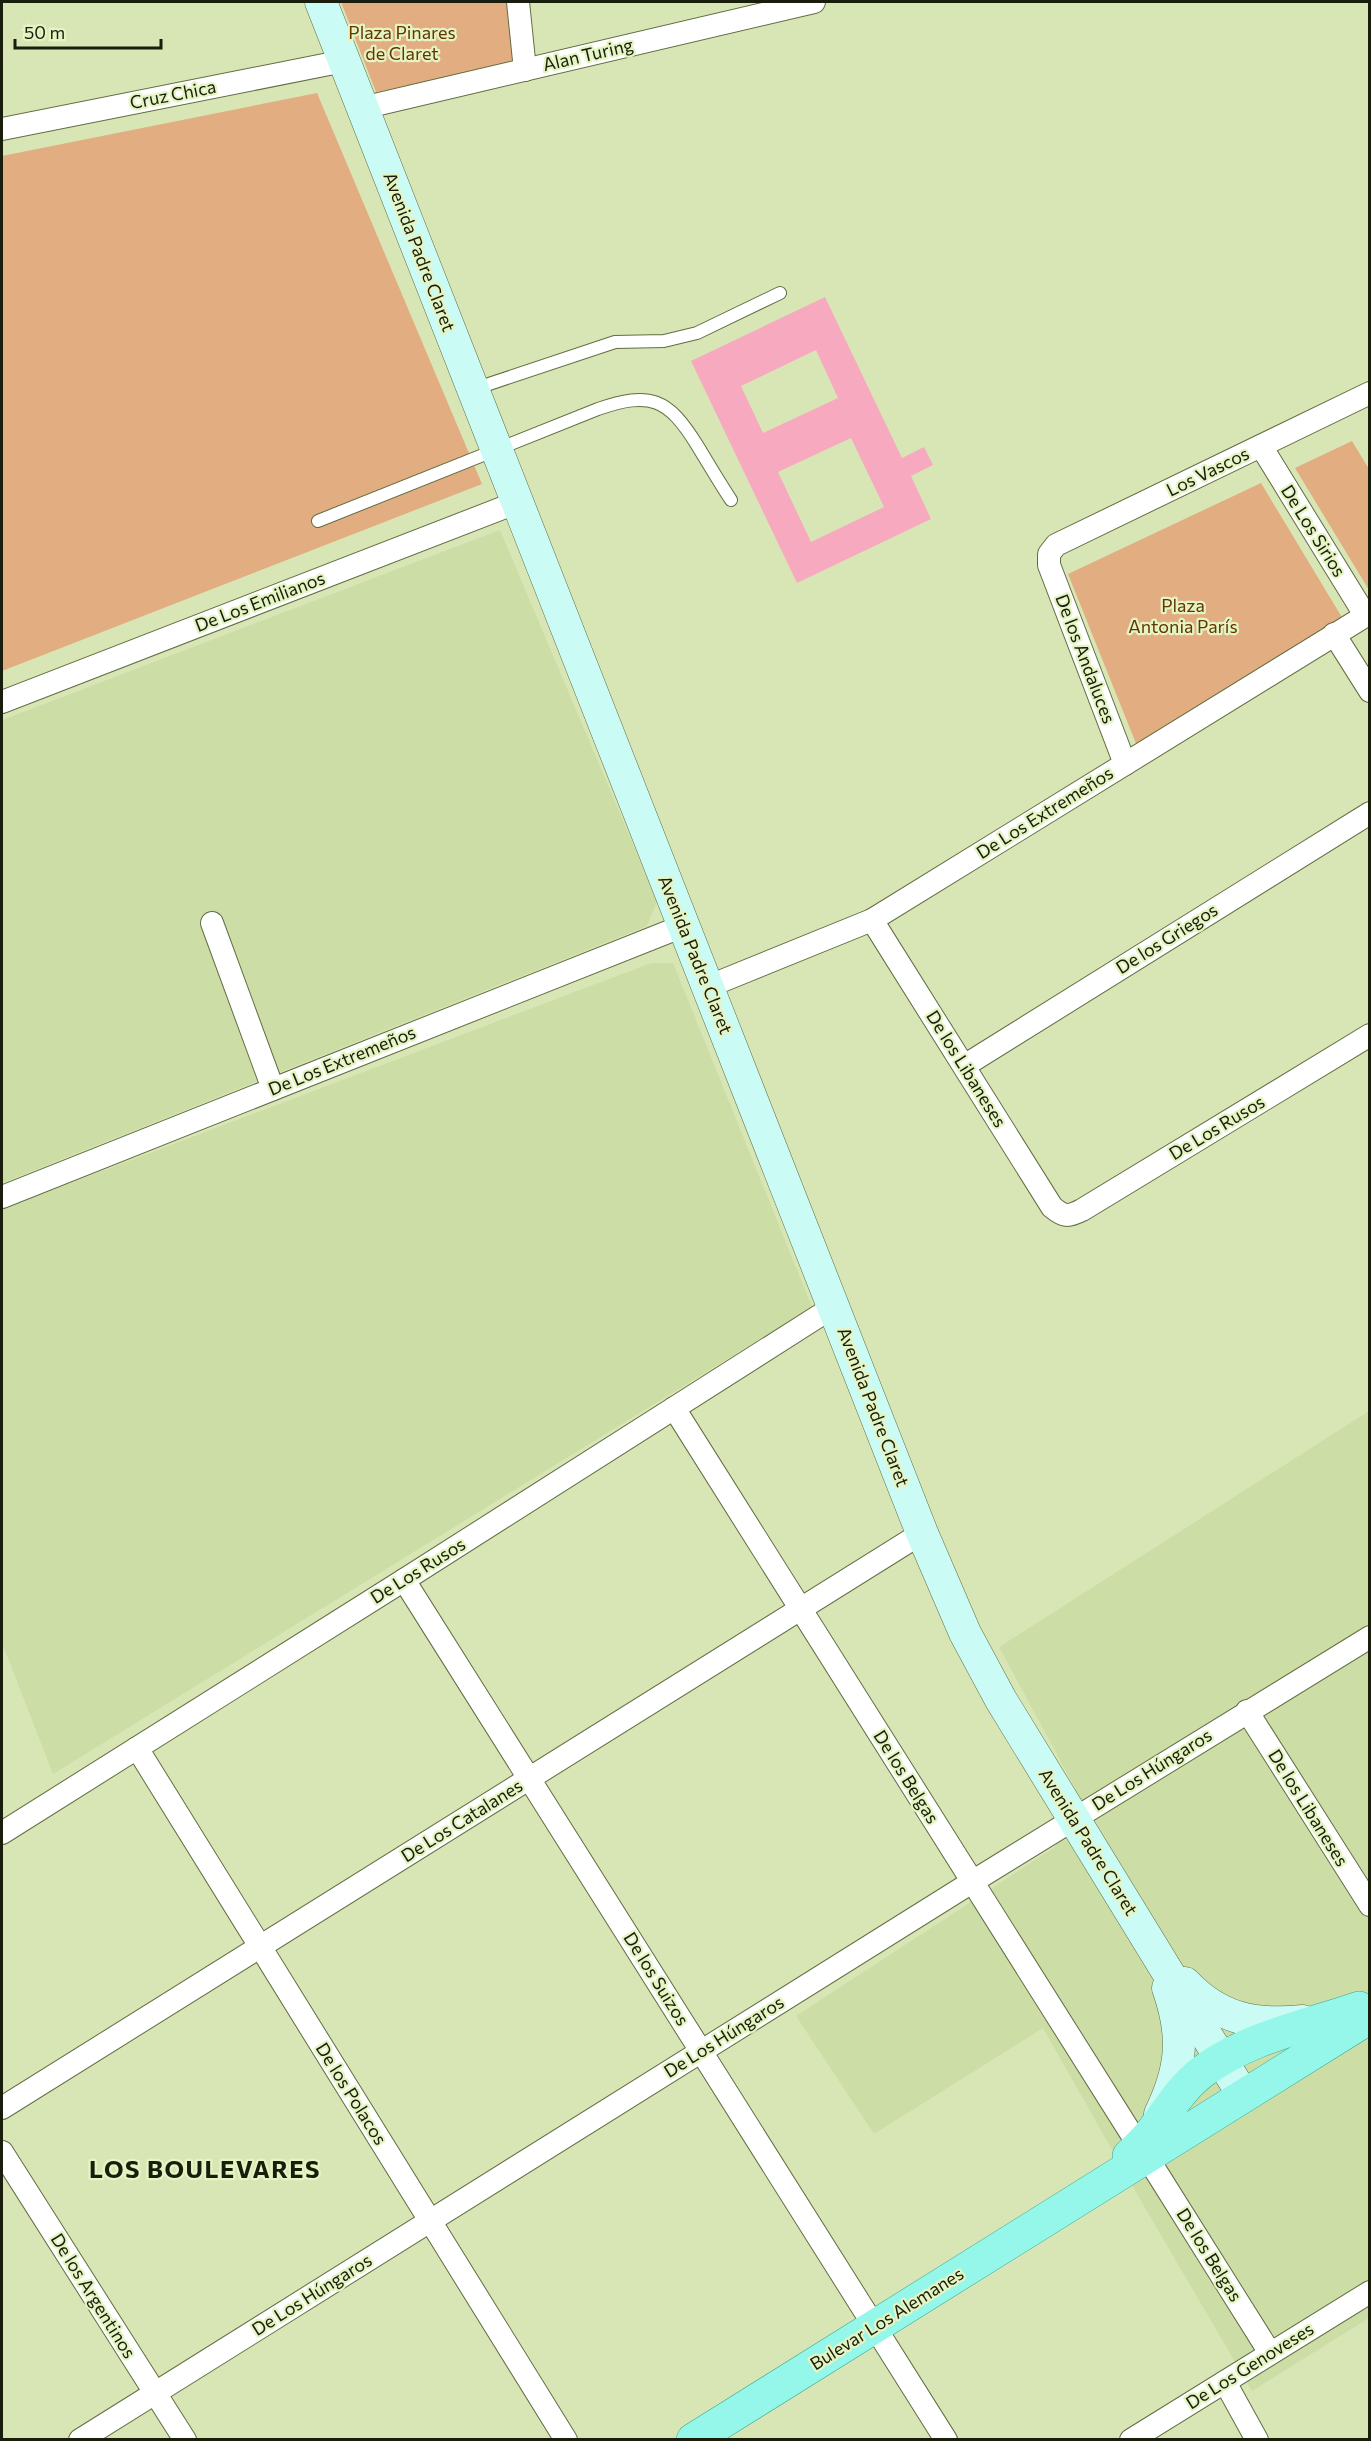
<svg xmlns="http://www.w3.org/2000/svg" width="1371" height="2441" font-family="Commissioner,sans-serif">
	<rect width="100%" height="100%" fill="#d8e6b6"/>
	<g fill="#cddda6">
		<path d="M 500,530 L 657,901 L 647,926 L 2,1183 L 2,720 Z"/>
		<path d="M 651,963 L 673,963 L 812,1307 L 53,1774 L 2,1643 L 2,1209 Z"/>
		<path d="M 1369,1411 L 1369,2318 L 1252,2391 L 1141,2201 L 1043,2028 L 874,2134 L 796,2016 L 1055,1847 L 1075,1788 L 999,1647 Z"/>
	</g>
	<g fill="#e2ad81">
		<path d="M 341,2 L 510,2 L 517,62 L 376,92 Z"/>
		<path d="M 317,93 L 482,484 L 2,671 L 2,156 Z"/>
		<path d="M 1352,441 L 1369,469 L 1369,590 L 1295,468 Z"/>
		<path d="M 1261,483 L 1343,619 L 1137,746 L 1068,574 Z"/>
	</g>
	<path fill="#f7aabf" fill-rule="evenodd" d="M 825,297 L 902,458 L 924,447 L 933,465 L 911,476 L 931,519 L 797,583 L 691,361 ZM 816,350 L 838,398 L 763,433 L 741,386 ZM 851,438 L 884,507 L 811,542 L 778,472 Z"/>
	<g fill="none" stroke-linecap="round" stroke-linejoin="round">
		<defs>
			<g id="service">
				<path d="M 474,389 L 615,342 L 664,341 L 697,333 L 780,293"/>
				<path d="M 318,521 L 598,409 C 650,391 668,398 697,445 C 708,463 719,482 731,500"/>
			</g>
			<g id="minor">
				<path d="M 518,2 L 525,70"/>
				<path d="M 362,108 L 814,2"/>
				<path d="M 2,129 L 344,61"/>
				<path d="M 1261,446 L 1365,615"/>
				<path d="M 1334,634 L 1370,691"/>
				<path d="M 2,702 L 518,502"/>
				<path d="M 1125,764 L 1049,565 L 1049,554 L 1056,545 L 1370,393"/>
				<path d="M 872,920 L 1052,1207 C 1064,1217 1068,1217 1082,1210 L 1370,1035"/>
				<path d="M 212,923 L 273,1089"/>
				<path d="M 707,987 L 872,920 L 1370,613"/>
				<path d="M 964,1066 L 1370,813"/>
				<path d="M 2,1197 L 683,926"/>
				<path d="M 674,1408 L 1139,2146"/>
				<path d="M 404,1580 L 946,2440"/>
				<path d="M 1247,1711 L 1370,1905"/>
				<path d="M 137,1748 L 566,2440"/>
				<path d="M 2,1833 L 404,1580 L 833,1307"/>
				<path d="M 2,2108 L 922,1533"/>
				<path d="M 2,2152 L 185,2440"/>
				<path d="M 1147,2157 L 1270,2353"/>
				<path d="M 1225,2382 L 1257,2440"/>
				<path d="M 80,2440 L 972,1882 L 1370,1637"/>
				<path d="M 1131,2440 L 1370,2292"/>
			</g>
			<g id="secondary">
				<path d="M 321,2 L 922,1533 L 965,1633 L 1001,1700 L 1243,2095"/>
				<path d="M 1185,1983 C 1219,2019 1255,2026 1303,2021"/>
				<path d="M 1160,2114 C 1182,2069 1185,2036 1168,1988"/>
			</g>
			<g id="primary">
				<path d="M 1129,2156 C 1137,2148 1145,2141 1152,2132 C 1167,2112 1181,2088 1202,2072 C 1246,2038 1307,2026 1359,2008"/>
				<path d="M 693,2440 L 1370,2017"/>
			</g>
		</defs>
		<use href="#service" stroke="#626d42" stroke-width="14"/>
		<use href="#minor" stroke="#626d42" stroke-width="24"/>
		<use href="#secondary" stroke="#626d42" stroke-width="33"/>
		<use href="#primary" stroke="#3ca892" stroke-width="34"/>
		<use href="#service" stroke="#fff" stroke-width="12"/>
		<use href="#minor" stroke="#fff" stroke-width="22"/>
		<use href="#secondary" stroke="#cafbf4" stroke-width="32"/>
		<use href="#primary" stroke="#95f7e9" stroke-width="33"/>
	</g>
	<g text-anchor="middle" stroke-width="4.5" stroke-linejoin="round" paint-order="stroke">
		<g font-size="18" fill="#633500" stroke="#e5f4c3">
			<text x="402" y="39">Plaza Pinares<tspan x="402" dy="21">de Claret</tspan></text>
			<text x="1183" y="612">Plaza<tspan x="1183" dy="21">Antonia París</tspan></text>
		</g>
		<g font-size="18" fill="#191e0c" stroke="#e5f4c3">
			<text transform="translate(588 55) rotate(-13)" y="6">Alan Turing</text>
			<text transform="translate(173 95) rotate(-11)" y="6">Cruz Chica</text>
			<text transform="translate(419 252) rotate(69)" y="6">Avenida Padre Claret</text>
			<text transform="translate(1208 472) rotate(-26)" y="6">Los Vascos</text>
			<text transform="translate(1313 531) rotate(58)" y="6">De Los Sirios</text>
			<text transform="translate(260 602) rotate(-21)" y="6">De Los Emilianos</text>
			<text transform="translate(1085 659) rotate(69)" y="6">De los Andaluces</text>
			<text transform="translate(1045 813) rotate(-32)" y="6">De Los Extremeños</text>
			<text transform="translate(1167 939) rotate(-32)" y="6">De los Griegos</text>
			<text transform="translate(695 955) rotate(68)" y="6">Avenida Padre Claret</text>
			<text transform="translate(342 1061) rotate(-22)" y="6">De Los Extremeños</text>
			<text transform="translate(966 1069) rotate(58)" y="6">De los Libaneses</text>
			<text transform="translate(1217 1128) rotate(-31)" y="6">De Los Rusos</text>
			<text transform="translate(873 1407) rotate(69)" y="6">Avenida Padre Claret</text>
			<text transform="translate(418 1571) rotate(-32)" y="6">De Los Rusos</text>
			<text transform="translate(1152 1770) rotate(-32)" y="6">De Los Húngaros</text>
			<text transform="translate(906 1777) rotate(58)" y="6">De los Belgas</text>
			<text transform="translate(1308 1808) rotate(58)" y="6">De los Libaneses</text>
			<text transform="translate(462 1821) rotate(-32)" y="6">De Los Catalanes</text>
			<text transform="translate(1088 1842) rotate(58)" y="6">Avenida Padre Claret</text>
			<text transform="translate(656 1979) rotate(58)" y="6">De los Suizos</text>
			<text transform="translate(724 2037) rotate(-32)" y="6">De Los Húngaros</text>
			<text transform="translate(351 2094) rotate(58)" y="6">De los Polacos</text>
			<text transform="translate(1209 2255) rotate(58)" y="6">De los Belgas</text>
			<text transform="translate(312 2295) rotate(-32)" y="6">De Los Húngaros</text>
			<text transform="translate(93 2296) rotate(58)" y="6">De los Argentinos</text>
			<text transform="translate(887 2319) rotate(-32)" y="6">Bulevar Los Alemanes</text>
			<text transform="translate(1250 2366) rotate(-32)" y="6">De Los Genoveses</text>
		</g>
		<g font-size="24" font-weight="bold" letter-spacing="1.5" fill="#191e0c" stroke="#e5f4c3">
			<text x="205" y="2178">LOS BOULEVARES</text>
		</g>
	</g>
	<rect width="1371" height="2441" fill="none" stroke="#191e0c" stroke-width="6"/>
	<path d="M15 39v9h146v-9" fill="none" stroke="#191e0c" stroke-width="3"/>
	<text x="24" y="39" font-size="18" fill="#191e0c" stroke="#e5f4c3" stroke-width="4.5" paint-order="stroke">50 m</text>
</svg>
